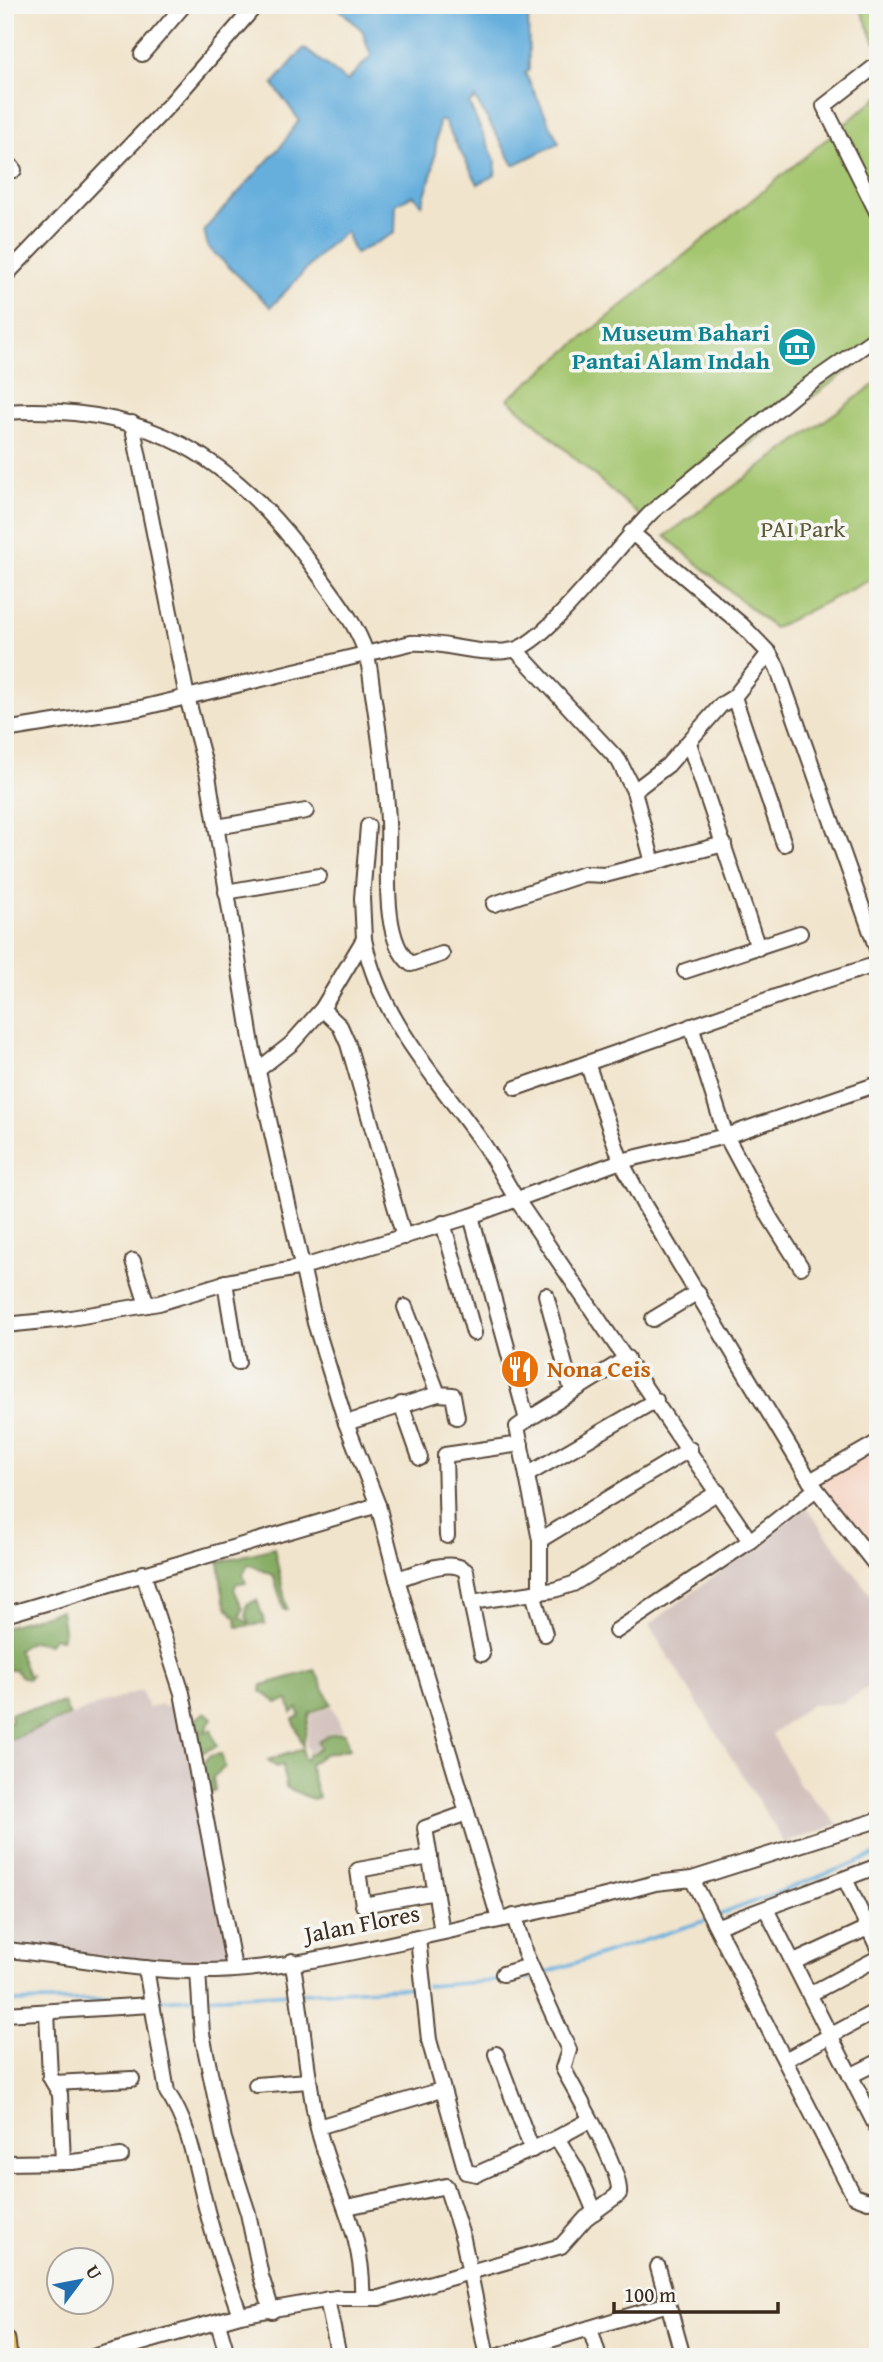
<svg xmlns="http://www.w3.org/2000/svg" width="883" height="2362" font-family="'Gentium Book Plus',serif">
	<rect width="100%" height="100%" fill="#f6f6f2"/>
	<filter id="ink" filterUnits="userSpaceOnUse"><feTurbulence type="fractalNoise" baseFrequency=".0143" numOctaves="2"/><feDisplacementMap in="SourceGraphic" scale="14" xChannelSelector="R" yChannelSelector="G"/><feConvolveMatrix kernelMatrix="1 2 1 2 8 2 1 2 1" color-interpolation-filters="sRGB"/></filter>
	<filter id="wash" filterUnits="userSpaceOnUse"><feTurbulence type="fractalNoise" baseFrequency=".00686" numOctaves="4" result="noise"/><feDisplacementMap in="SourceGraphic" scale="28" xChannelSelector="R" yChannelSelector="G"/><feGaussianBlur stdDeviation="1.57" result="paint"/><feColorMatrix in="noise" values="0 0 0 0 0 0 0 0 0 0 0 0 0 0 0 0 0 1.4 0 .05"/><feComposite in="paint" operator="in"/></filter>
	<g filter="url(#wash)">
		<rect width="100%" height="100%" fill="#f1e4cc"/>
		<path fill="#f5d3c1" d="M 878,1445 L 878,1563 L 815,1480 Z"/>
		<g fill="#d1c0bc">
			<path d="M 806,1507 L 878,1605 L 878,1681 L 843,1703 L 811,1705 L 772,1734 L 800,1785 L 838,1824 L 785,1844 L 649,1625 Z"/>
			<path d="M 141,1690 L 148,1708 L 162,1704 L 163,1707 L 169,1706 L 168,1696 L 177,1693 L 234,1968 L 5,1950 L 5,1742 L 14,1736 Z"/>
			<path d="M 332,1706 L 343,1731 L 330,1732 L 317,1742 L 317,1748 L 309,1752 L 306,1746 L 312,1714 Z"/>
		</g>
		<g fill="#a5c66f" stroke="#707846" stroke-width="2">
			<path d="M 859,5 L 878,5 L 878,43 L 875,43 Z"/>
			<path d="M 878,97 L 878,348 L 646,521 L 508,399 Z"/>
			<path d="M 878,382 L 878,576 L 774,628 L 665,536 Z"/>
		</g>
		<g fill="#84ab62" stroke="#606a40" stroke-width="2">
			<path d="M 274,1548 L 287,1609 L 284,1610 L 273,1575 L 248,1564 L 243,1575 L 246,1583 L 237,1583 L 234,1589 L 243,1609 L 240,1617 L 250,1625 L 246,1616 L 247,1604 L 257,1600 L 265,1624 L 237,1627 L 236,1617 C 220,1607 222,1579 219,1562 Z"/>
			<path d="M 61,1610 L 64,1631 L 61,1639 L 53,1637 L 49,1644 L 31,1641 L 18,1650 L 28,1675 L 31,1675 L 28,1679 L 20,1676 L 15,1670 L 5,1670 L 5,1627 Z"/>
			<path d="M 315,1670 L 331,1704 L 310,1713 L 303,1746 L 293,1719 L 300,1716 L 298,1708 L 292,1713 L 288,1700 L 277,1703 L 261,1691 L 262,1685 Z"/>
			<path d="M 64,1703 L 69,1716 L 5,1742 L 5,1722 L 11,1723 L 10,1713 Z"/>
			<path d="M 205,1712 L 212,1718 L 205,1732 L 211,1730 L 217,1746 L 197,1755 L 195,1736 L 201,1731 L 192,1722 Z"/>
			<path d="M 344,1733 L 350,1749 L 324,1754 L 309,1765 L 319,1798 L 313,1800 L 286,1787 L 283,1765 L 276,1767 L 268,1760 L 303,1749 L 303,1757 L 306,1760 L 309,1754 L 320,1749 L 318,1742 L 330,1734 Z"/>
			<path d="M 221,1754 L 225,1767 L 213,1777 L 215,1791 L 207,1796 L 201,1765 L 209,1756 Z"/>
		</g>
		<path fill="#66afdd" stroke="#506c7e" stroke-width="2" d="M 335,5 L 528,5 L 529,70 L 525,73 L 559,143 L 514,165 L 475,98 L 469,104 L 496,162 L 495,175 L 478,184 L 444,121 L 439,121 L 433,169 L 422,205 L 413,195 L 396,204 L 395,233 L 355,254 L 346,232 L 328,246 L 271,307 L 208,247 L 204,230 L 282,145 L 299,120 L 273,84 L 304,48 L 347,81 L 371,56 L 362,30 Z"/>
		<g fill="none" stroke-linecap="round" stroke-linejoin="round">
			<g stroke="#66afdd" stroke-width="3.5">
				<path d="M 714,1917 L 878,1854"/>
				<path d="M 538,1975 L 707,1920"/>
				<path d="M 427,1986 L 531,1978"/>
				<path d="M 301,1993 L 419,1987"/>
				<path d="M 203,1998 L 293,1993"/>
				<path d="M 154,2000 L 196,1998"/>
				<path d="M 5,2002 L 115,2000"/>
			</g>
		</g>
	</g>
	<g filter="url(#ink)">
		<g fill="none" stroke-linecap="round" stroke-linejoin="round">
			<defs>
				<g id="minor">
					<path d="M 142,54 L 184,5"/>
					<path d="M 878,64 L 824,106 L 878,214"/>
					<path d="M 5,159 L 14,170"/>
					<path d="M 5,276 L 171,103 L 256,5"/>
					<path d="M 5,412 C 146,403 233,456 314,568 C 333,595 356,622 366,653 C 371,668 371,685 374,700 C 380,740 386,781 388,821 C 390,859 379,938 411,964 L 442,954"/>
					<path d="M 132,423 L 187,697 L 208,776 L 252,1045 L 315,1323 L 346,1423 L 378,1505 L 397,1579 L 499,1919"/>
					<path d="M 631,532 L 742,625 L 769,653"/>
					<path d="M 516,650 L 619,761 L 634,791 L 653,863"/>
					<path d="M 734,697 L 784,844"/>
					<path d="M 5,730 L 141,708 L 411,643 C 445,641 479,657 513,650 C 548,643 622,539 654,510 L 797,393 L 878,336"/>
					<path d="M 689,743 L 758,948"/>
					<path d="M 634,791 L 668,765 L 721,705 L 734,697 L 769,653 L 777,667 L 878,952"/>
					<path d="M 217,827 L 306,811"/>
					<path d="M 226,892 L 319,876"/>
					<path d="M 494,904 L 584,874 L 605,875 L 724,844"/>
					<path d="M 364,939 L 362,898 L 368,826"/>
					<path d="M 685,971 L 800,933"/>
					<path d="M 322,1009 L 340,1026 L 348,1044 L 404,1237"/>
					<path d="M 691,1026 L 726,1136 L 770,1218 L 801,1267"/>
					<path d="M 587,1063 L 621,1161 L 643,1203 L 810,1481 L 878,1568"/>
					<path d="M 258,1070 L 291,1044 L 322,1009 L 364,939 C 379,1019 439,1080 484,1145 C 496,1163 506,1182 517,1200 L 750,1541"/>
					<path d="M 516,1088 L 801,988 L 878,964"/>
					<path d="M 471,1216 L 527,1420 L 517,1427 L 540,1540 L 540,1592"/>
					<path d="M 443,1223 L 474,1333"/>
					<path d="M 133,1261 L 147,1305"/>
					<path d="M 225,1282 L 238,1362"/>
					<path d="M 546,1295 L 572,1391"/>
					<path d="M 405,1307 L 438,1394 L 453,1395 L 457,1417"/>
					<path d="M 653,1319 L 698,1292"/>
					<path d="M 5,1325 L 65,1319 L 159,1303 L 231,1281 L 303,1267 L 471,1216 L 621,1161 L 726,1136 L 878,1084"/>
					<path d="M 401,1404 L 420,1458"/>
					<path d="M 527,1420 L 627,1358"/>
					<path d="M 346,1423 L 438,1394"/>
					<path d="M 527,1475 L 656,1400"/>
					<path d="M 810,1481 L 878,1442"/>
					<path d="M 447,1536 L 445,1455 L 521,1444"/>
					<path d="M 540,1540 L 690,1449"/>
					<path d="M 143,1573 L 182,1693 L 234,1968"/>
					<path d="M 397,1579 C 416,1574 449,1557 466,1571 L 471,1602 L 554,1590 L 573,1584 L 718,1492"/>
					<path d="M 533,1593 L 545,1634"/>
					<path d="M 471,1602 L 482,1654"/>
					<path d="M 5,1615 L 378,1505"/>
					<path d="M 616,1631 L 750,1541 L 816,1489"/>
					<path d="M 430,1857 L 358,1870 L 363,1905 L 436,1892"/>
					<path d="M 692,1879 L 878,1820"/>
					<path d="M 846,1881 L 878,1948"/>
					<path d="M 766,1909 L 878,2130"/>
					<path d="M 718,1926 L 878,1866"/>
					<path d="M 442,1932 L 425,1828 L 467,1813"/>
					<path d="M 418,1938 L 429,2040 L 466,2172 L 477,2174 L 557,2138 L 578,2172 L 595,2212"/>
					<path d="M 5,1950 C 69,1955 131,1971 196,1971 C 281,1972 370,1948 453,1930 C 520,1915 589,1902 655,1883 L 692,1879 L 854,2196 L 868,2201 L 878,2196"/>
					<path d="M 292,1961 C 303,2015 305,2070 317,2124 C 331,2186 365,2231 362,2298"/>
					<path d="M 794,1962 L 868,1928"/>
					<path d="M 146,1968 L 167,2092 C 191,2127 196,2170 207,2211 C 216,2246 228,2281 240,2315"/>
					<path d="M 198,1971 L 202,2034 L 224,2139 L 248,2213 L 261,2276 L 272,2311"/>
					<path d="M 503,1974 L 530,1966"/>
					<path d="M 810,1994 L 878,1958"/>
					<path d="M 47,2012 L 50,2077 L 60,2094 L 63,2162"/>
					<path d="M 5,2014 L 151,2005"/>
					<path d="M 496,2054 L 532,2150"/>
					<path d="M 787,2059 L 878,2010"/>
					<path d="M 850,2076 L 878,2062"/>
					<path d="M 54,2083 L 132,2079"/>
					<path d="M 256,2085 L 308,2081"/>
					<path d="M 318,2127 L 441,2090"/>
					<path d="M 557,2138 L 590,2120"/>
					<path d="M 5,2163 L 72,2162 L 121,2156"/>
					<path d="M 347,2207 L 446,2186 L 463,2239 L 487,2357"/>
					<path d="M 658,2267 L 683,2357"/>
					<path d="M 327,2299 L 339,2357"/>
					<path d="M 218,2323 L 228,2357"/>
					<path d="M 590,2328 L 599,2357"/>
					<path d="M 93,2357 L 240,2315 L 336,2298 L 379,2298 L 561,2246 L 586,2218 L 619,2194 C 622,2170 576,2093 563,2068 L 569,2050 L 525,1953 L 514,1916"/>
					<path d="M 495,2357 L 668,2304"/>
				</g>
				<path id="highway" d="M 5,2340 L 7,2357"/>
			</defs>
			<use href="#minor" stroke="#564638" stroke-width="18"/>
			<use href="#highway" stroke="#564638" stroke-width="23"/>
			<use href="#minor" stroke="#fff" stroke-width="14"/>
			<use href="#highway" stroke="#eec569" stroke-width="19"/>
		</g>
	</g>
	<defs>
		<symbol id="museum-disc" viewBox="-11 -11 22 22"><circle r="9.5" fill="#0f9aa8" stroke="#f6f6f2"/><path d="M0-6L6-3V-2H-6V-3ZM-5-1h2V3h-2ZM-1-1h2V3h-2ZM3-1h2V3H3ZM-6 4H6V6H-6Z" fill="#fff"/></symbol>
		<symbol id="restaurant-disc" viewBox="-11 -11 22 22"><circle r="9.5" fill="#e8710a" stroke="#f6f6f2"/><path d="M-5-6h1v4h1v-4h1v4h1v-4h1v5L-1.5 .5V6h-2V.5L-5-1ZM5-6V6H3V1.5H1.5Q1.5-4 5-6Z" fill="#fff"/></symbol>
	</defs>
	<g fill-rule="evenodd">
		<use href="#museum-disc" x="775" y="325" width="44" height="44"/>
		<use href="#restaurant-disc" x="498" y="1347" width="44" height="44"/>
	</g>
	<g text-anchor="middle" stroke-width="7" stroke-linejoin="round" paint-order="stroke">
		<g font-size="24" font-weight="bold" fill="#0d838f" stroke="#f6f6f2" text-anchor="end">
			<text x="770" y="341">Museum Bahari<tspan x="770" dy="28">Pantai Alam Indah</tspan></text>
		</g>
		<g font-size="24" fill="#5b5936" stroke="#f6f6f2">
			<text x="803" y="537">PAI Park</text>
		</g>
		<g font-size="24" font-weight="bold" fill="#c56008" stroke="#f6f6f2" text-anchor="start">
			<text x="547" y="1377">Nona Ceis</text>
		</g>
		<g font-size="24" fill="#3b2a1e" stroke="#f6f6f2">
			<text transform="translate(362 1924) rotate(-11)" y="8">Jalan Flores</text>
		</g>
	</g>
	<rect width="883" height="2362" fill="none" stroke="#f6f6f2" stroke-width="28"/>
	<g transform="translate(80 2281) rotate(58)"><circle r="33" fill="#f6f6f2" stroke="#aba49d" stroke-width="2"/>
	<path d="M0-5L12 26L0 18L-12 26Z" fill="#1f6fb2"/>
	<text y="-10" font-size="19" font-weight="bold" text-anchor="middle" fill="#3b2a1e">U</text>
	</g>
	<path d="M614 2302v10h164v-10" fill="none" stroke="#3b2a1e" stroke-width="3.5"/>
	<text x="624" y="2302" font-size="21" fill="#3b2a1e" stroke="#f6f6f2" stroke-width="5" paint-order="stroke">100 m</text>
</svg>
